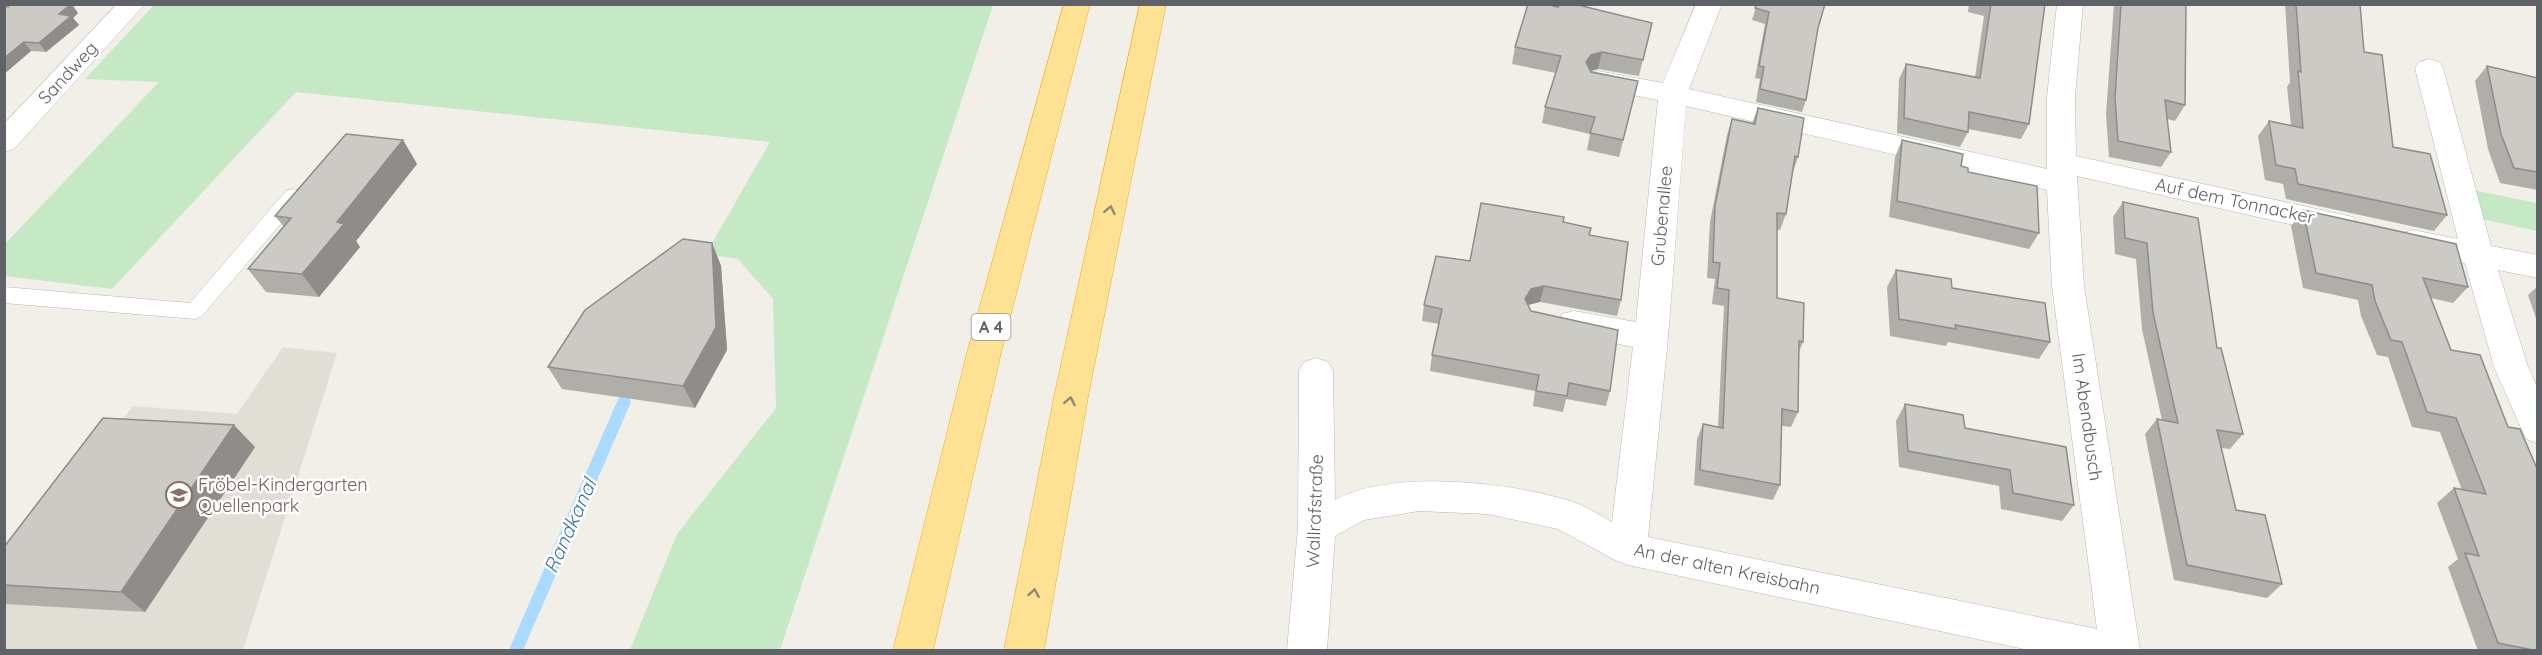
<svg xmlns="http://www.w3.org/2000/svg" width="2542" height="655" font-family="Quicksand,sans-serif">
	<rect width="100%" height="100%" fill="#f1efe8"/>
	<path fill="#e1ded6" d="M 283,347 L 337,353 L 243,650 L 5,650 L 4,575 L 133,406 L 237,414 Z"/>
	<g fill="#c5e8c5">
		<path d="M 154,5 L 993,5 L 780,650 L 630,650 L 677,534 L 776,408 L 773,299 L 738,259 L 706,254 L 770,142 L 296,92 L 112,289 L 5,276 L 4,245 L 159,82 L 85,79 Z"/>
		<path d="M 2468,189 L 2537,203 L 2537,231 L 2477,218 Z"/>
	</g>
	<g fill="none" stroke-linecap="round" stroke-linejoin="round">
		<path stroke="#aadaff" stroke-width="13" d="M 516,650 L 624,402"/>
		<defs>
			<path id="lane" d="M 293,189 L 300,191 L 303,196 L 300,201 L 202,316 L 195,319 L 4,303 L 4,287 L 190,303 L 286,191 Z"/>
			<g id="street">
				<path d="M 117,4 L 145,4 L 14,149 L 4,152 L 4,124 Z"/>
				<path d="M 1696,4 L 1722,4 L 1689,89 L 2047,169 L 2047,97 L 2057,4 L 2083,4 L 2075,97 L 2076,156 L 2353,217 L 2357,225 L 2353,233 L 2342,236 L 2077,176 L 2084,286 L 2140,650 L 2029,650 L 1628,565 L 1615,560 L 1558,529 L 1488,514 L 1419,511 L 1364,520 L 1335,536 L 1327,650 L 1287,650 L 1298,528 L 1299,371 L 1304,362 L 1316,358 L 1328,362 L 1333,371 L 1335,500 C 1392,469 1506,482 1567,500 C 1583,504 1598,514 1612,522 L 1633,347 L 1562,332 L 1558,323 L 1562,314 L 1574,311 L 1636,322 L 1658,100 L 1588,86 L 1584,80 L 1588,74 L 1598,71 L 1663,83 ZM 1686,106 L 2047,190 L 2052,286 L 2097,629 L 1648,537 L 1668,338 Z"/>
				<path d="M 2429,59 L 2439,62 L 2443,68 L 2491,246 L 2538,255 L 2538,278 L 2498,270 L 2528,367 L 2538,389 L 2538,443 L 2526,439 L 2494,367 L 2465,263 L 2402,249 L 2397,241 L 2402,233 L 2413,230 L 2458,239 L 2415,68 L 2419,62 Z"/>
			</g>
			<g id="highway">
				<path d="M 1064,4 L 1090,4 L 1001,353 L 933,650 L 893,650 L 967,353 Z"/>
				<path d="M 1140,4 L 1166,4 L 1088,397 L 1044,650 L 1004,650 L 1054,397 Z"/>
			</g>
		</defs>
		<use href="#lane" stroke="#b5b8bc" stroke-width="1"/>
		<use href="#street" stroke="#b5b8bc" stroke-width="1"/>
		<use href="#highway" stroke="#f9ab00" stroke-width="1"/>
		<use href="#lane" fill="#fff" fill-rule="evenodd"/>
		<use href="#street" fill="#fff" fill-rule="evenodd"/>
		<use href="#highway" fill="#fde293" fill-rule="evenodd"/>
	</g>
	<g fill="#afaea9">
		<path d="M 10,4 L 72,4 L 78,13 L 73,18 L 79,25 L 46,52 L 31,51 L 4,74 L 8,7 Z"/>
		<path d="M 1757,4 L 1818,28 L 1806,100 L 1802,112 L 1756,102 L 1760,79 L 1755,78 L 1765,24 L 1752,20 Z"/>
		<path d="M 1969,4 L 2045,4 L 2029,124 L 2021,139 L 1968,129 L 1968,132 L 1960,147 L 1897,133 L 1899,79 L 1906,64 L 1975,77 L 1984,16 L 1968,12 Z"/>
		<path d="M 2114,4 L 2186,4 L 2185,105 L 2175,121 L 2167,119 L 2171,152 L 2161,167 L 2109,157 L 2106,114 Z"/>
		<path d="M 2285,4 L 2360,4 L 2364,52 L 2393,147 L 2447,215 L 2434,231 L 2286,199 L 2283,184 L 2265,180 L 2258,136 L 2269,121 L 2291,125 L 2287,87 L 2290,82 Z"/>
		<path d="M 1652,23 L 1639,76 L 1598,69 L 1591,71 L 1638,81 L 1619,157 L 1587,150 L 1590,134 L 1542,123 L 1545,107 L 1556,73 L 1512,64 L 1515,47 Z"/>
		<path d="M 2487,66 L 2538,78 L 2538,190 L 2500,183 L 2488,149 L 2475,81 Z"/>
		<path d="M 1758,108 L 1798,157 L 1793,172 L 1786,214 L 1780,230 L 1777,230 L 1777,298 L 1803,342 L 1799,352 L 1798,412 L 1791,427 L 1782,426 L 1780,485 L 1773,500 L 1694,485 L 1697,439 L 1703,424 L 1718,427 L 1724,306 L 1712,304 L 1715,279 L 1707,278 L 1710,222 L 1727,135 L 1732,119 L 1752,123 Z"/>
		<path d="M 403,140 L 417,164 L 356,241 L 360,247 L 319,297 L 266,292 L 248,269 L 284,227 L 275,216 Z"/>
		<path d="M 1902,140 L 1961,166 L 1968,172 L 2039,233 L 2029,249 L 1889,217 L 1895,157 Z"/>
		<path d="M 2123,202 L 2217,348 L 2243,434 L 2230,449 L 2221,448 L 2236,510 L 2282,584 L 2267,598 L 2174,580 L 2145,434 L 2157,419 L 2162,420 L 2142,329 L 2136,259 L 2115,254 L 2113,217 Z"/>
		<path d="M 2303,210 L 2468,287 L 2453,303 L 2431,298 L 2538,651 L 2478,651 L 2448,567 L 2458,559 L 2437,503 L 2454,488 L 2462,490 L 2440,432 L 2412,427 L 2388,357 L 2377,355 L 2361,316 L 2358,300 L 2303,288 L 2291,226 Z"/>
		<path d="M 1563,222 L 1589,235 L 1621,300 L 1617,316 L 1540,302 L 1528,305 L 1531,311 L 1610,391 L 1606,406 L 1566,399 L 1563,412 L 1533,406 L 1535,391 L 1430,371 L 1432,355 L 1439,324 L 1422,321 L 1424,305 L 1470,261 Z"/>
		<path d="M 712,243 L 721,266 L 727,350 L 695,408 L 562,389 L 548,367 Z"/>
		<path d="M 1896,270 L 1952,288 L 2050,342 L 2039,359 L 1948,342 L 1946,346 L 1890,336 L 1887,287 Z"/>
		<path d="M 2538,286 L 2538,324 L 2528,295 Z"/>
		<path d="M 1905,404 L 1965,428 L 2074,505 L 2062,521 L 2001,509 L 1999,486 L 1899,467 L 1896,421 Z"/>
		<path d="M 255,447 L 145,612 L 4,604 L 4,547 Z"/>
	</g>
	<g fill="#8f8d8a">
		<path d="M 71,4 L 78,13 L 73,18 L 79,25 L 46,52 L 39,43 L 59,14 Z"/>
		<path d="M 24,42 L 31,51 L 4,74 L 4,58 Z"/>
		<path d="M 1602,52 L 1598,69 L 1587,72 L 1586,62 L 1591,55 Z"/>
		<path d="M 403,140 L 417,164 L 356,241 L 360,247 L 319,297 L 302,274 L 337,222 Z"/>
		<path d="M 712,243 L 721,266 L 727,350 L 695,408 L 683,386 Z"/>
		<path d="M 1544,286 L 1540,302 L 1527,305 L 1525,299 L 1531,289 Z"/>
		<path d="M 234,425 L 255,447 L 145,612 L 121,592 Z"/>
	</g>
	<g fill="#cccac5" stroke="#8f8d8a" stroke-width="1.5">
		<path d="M 10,4 L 71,4 L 59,14 L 71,16 L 39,43 L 24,42 L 4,58 L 4,6 L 8,7 Z"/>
		<path d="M 1528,4 L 1545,4 L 1558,7 L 1559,4 L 1574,4 L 1652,23 L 1643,60 L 1602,52 L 1591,55 L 1586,62 L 1591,72 L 1638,81 L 1623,140 L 1590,133 L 1595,117 L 1545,107 L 1561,56 L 1515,47 Z"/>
		<path d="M 1757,4 L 1825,4 L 1818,28 L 1806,100 L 1760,89 L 1764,67 L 1759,66 L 1769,12 L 1755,8 Z"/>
		<path d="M 1991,4 L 2045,4 L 2029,124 L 1969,112 L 1968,132 L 1904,118 L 1906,64 L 1980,78 Z"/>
		<path d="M 2121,4 L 2186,4 L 2185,105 L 2165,100 L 2171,152 L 2118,141 L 2115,98 Z"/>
		<path d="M 2296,4 L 2360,4 L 2364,52 L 2382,55 L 2393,147 L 2430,154 L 2447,215 L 2298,184 L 2295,169 L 2276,165 L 2269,121 L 2303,128 L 2298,71 L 2301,72 Z"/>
		<path d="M 2487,66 L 2538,78 L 2538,172 L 2514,168 L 2501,134 Z"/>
		<path d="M 1758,108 L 1804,118 L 1798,157 L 1795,156 L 1786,214 L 1777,213 L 1777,298 L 1804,303 L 1803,342 L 1799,341 L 1798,412 L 1782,409 L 1780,485 L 1700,470 L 1703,424 L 1723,428 L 1729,290 L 1717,288 L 1720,263 L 1713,262 L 1715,206 L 1732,119 L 1755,124 Z"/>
		<path d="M 346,134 L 403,140 L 337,222 L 344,224 L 302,274 L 248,269 L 291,218 L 275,216 Z"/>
		<path d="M 1902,140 L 1963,154 L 1961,166 L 1968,168 L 1968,172 L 2037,186 L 2039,233 L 1897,201 Z"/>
		<path d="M 2123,202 L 2198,218 L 2217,348 L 2221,348 L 2243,434 L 2217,430 L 2236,510 L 2265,515 L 2282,584 L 2187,565 L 2157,419 L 2178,423 L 2153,313 L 2147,243 L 2125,238 Z"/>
		<path d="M 1481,203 L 1564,217 L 1563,222 L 1591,228 L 1589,235 L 1628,242 L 1621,300 L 1544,286 L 1531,289 L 1525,299 L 1531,311 L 1618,330 L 1610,391 L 1569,383 L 1567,396 L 1536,391 L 1539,375 L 1432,355 L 1442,309 L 1424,305 L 1436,256 L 1470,261 Z"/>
		<path d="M 2303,210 L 2456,244 L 2468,287 L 2423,278 L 2451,350 L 2480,355 L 2508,427 L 2520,429 L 2538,471 L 2538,651 L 2498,643 L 2465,553 L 2479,556 L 2454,488 L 2486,494 L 2456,418 L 2427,412 L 2402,342 L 2391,340 L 2375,301 L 2372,285 L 2316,273 Z"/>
		<path d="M 683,239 L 712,243 L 716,327 L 683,386 L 548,367 L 585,310 Z"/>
		<path d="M 1896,270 L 1951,279 L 1952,288 L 2045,303 L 2050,342 L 1955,325 L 1956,329 L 1899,319 Z"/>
		<path d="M 1905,404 L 1963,415 L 1965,428 L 2066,447 L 2074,505 L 2013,493 L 2010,470 L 1908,451 Z"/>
		<path d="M 103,418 L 234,425 L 121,592 L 4,585 L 4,547 Z"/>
	</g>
	<defs><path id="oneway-chevron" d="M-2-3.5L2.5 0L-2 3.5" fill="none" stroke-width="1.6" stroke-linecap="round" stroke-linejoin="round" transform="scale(1.5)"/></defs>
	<g stroke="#8e8975">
		<use href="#oneway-chevron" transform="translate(1110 210) rotate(-78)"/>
		<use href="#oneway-chevron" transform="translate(1070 401) rotate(-79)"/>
		<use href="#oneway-chevron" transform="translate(1034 593) rotate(-80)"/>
	</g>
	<defs>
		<symbol id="school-ring" viewBox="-11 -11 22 22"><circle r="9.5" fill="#fff" stroke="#8d6e63" stroke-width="1.5"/><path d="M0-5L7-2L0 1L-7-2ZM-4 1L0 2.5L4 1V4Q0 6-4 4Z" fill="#8d6e63"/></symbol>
	</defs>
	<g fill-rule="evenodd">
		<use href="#school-ring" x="164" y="480" width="30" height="30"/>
	</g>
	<g text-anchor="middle" stroke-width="5" stroke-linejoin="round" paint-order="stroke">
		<rect fill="#fff" stroke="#8f9295" stroke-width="1.5" x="971.5" y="314" width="39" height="26" rx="4.5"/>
		<g font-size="16" font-weight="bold" fill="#5f6368">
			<text x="991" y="333">A 4</text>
		</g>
		<g font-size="18" fill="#5f6368" stroke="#fff">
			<text transform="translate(68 73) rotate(-47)" y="6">Sandweg</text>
			<text transform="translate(2235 201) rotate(12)" y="6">Auf dem Tonnacker</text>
			<text transform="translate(1662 216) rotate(-85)" y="6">Grubenallee</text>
			<text transform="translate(2087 417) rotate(82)" y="6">Im Abendbusch</text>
			<text transform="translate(1315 511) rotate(-88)" y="6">Wallrafstraße</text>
			<text transform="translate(1727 569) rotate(12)" y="6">An der alten Kreisbahn</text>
		</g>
		<g font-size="18" fill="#785e54" stroke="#fff" text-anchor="start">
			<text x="198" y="491">Fröbel-Kindergarten<tspan x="198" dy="21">Quellenpark</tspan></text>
		</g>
		<g font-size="20" font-style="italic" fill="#4174aa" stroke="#fff">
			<text transform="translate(570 526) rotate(-66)" y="7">Randkanal</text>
		</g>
	</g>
	<rect width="2542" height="655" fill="none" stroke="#5f6368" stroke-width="12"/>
</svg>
